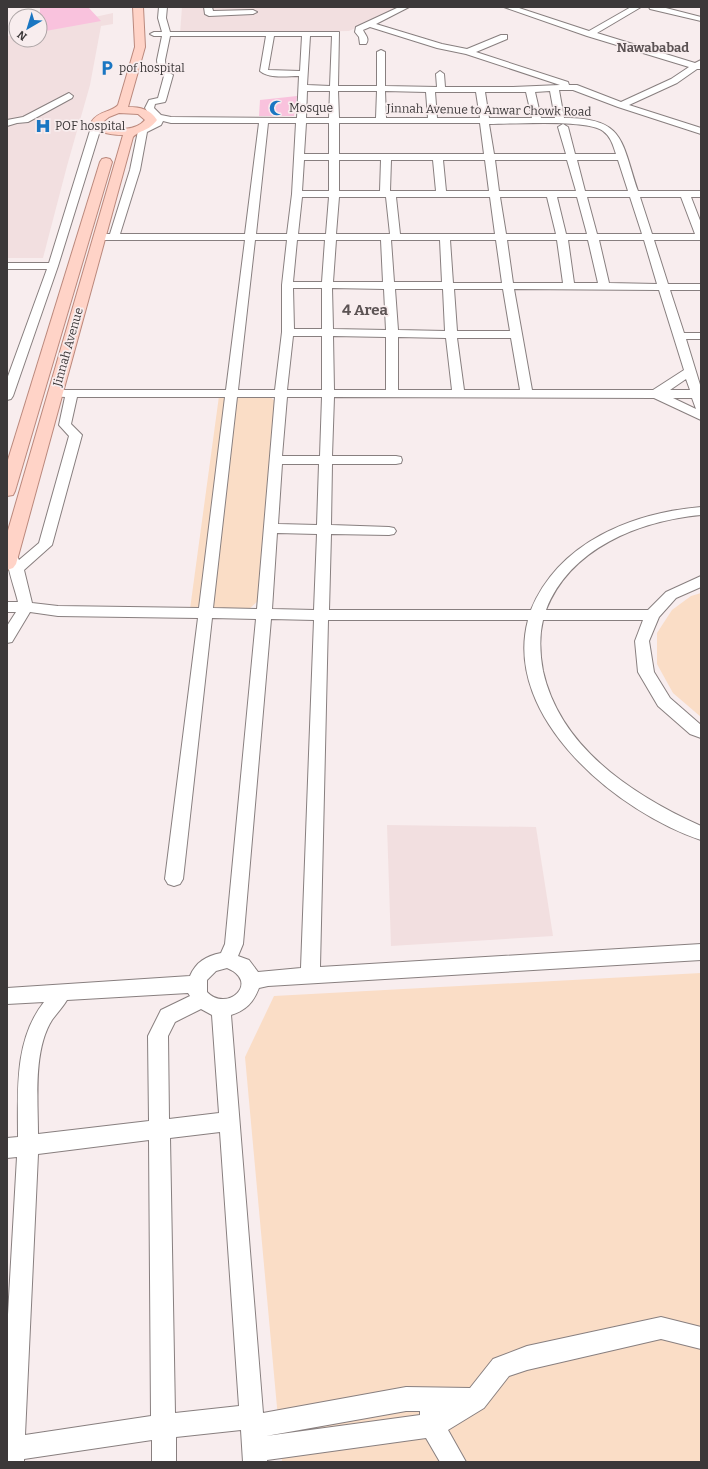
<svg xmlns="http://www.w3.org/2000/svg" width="708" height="1469" font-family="Bitter,serif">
	<rect width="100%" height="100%" fill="#f8edee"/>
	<g fill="#f2dfe0">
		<path d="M 182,7 L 401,7 L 349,31 L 180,34 Z"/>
		<path d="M 113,13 L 113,24 L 101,26 L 90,85 L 67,166 L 43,258 L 7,258 L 7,36 L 16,34 L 16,40 L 40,40 L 40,29 Z"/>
		<path d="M 387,825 L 536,827 L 553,936 L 391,946 Z"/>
	</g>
	<g fill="#faddc6">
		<path d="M 268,395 L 275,401 L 258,601 L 248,610 L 190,609 L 219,396 Z"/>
		<path d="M 701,593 L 701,717 L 673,693 L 657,664 L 657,633 L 672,610 L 691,596 Z"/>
		<path d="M 701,973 L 701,1462 L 282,1462 L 245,1057 L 274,996 Z"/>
	</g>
	<g fill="#f9c2dd">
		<path d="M 40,7 L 88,7 L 101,21 L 40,32 Z"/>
		<path d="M 297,96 L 294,116 L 259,116 L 260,100 Z"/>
	</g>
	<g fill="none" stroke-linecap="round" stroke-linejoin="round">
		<defs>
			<g id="minor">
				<path d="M 159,7 L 167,7 L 166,18 L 170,32 L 339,32 L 338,86 L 377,86 L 377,52 L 381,50 L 385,52 L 385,86 L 437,87 L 436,74 L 440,71 L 444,74 L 445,87 L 513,87 L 560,85 L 466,54 L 437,48 L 370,27 L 363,30 C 365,35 370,38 366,44 L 360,44 L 359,37 L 355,32 L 356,27 L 399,7 L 409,7 L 376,24 L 442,44 L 467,49 L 501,35 L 507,35 L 507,39 L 476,52 L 568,82 L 569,85 L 577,85 L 621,102 L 671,79 L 689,67 L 587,36 L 504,7 L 516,7 L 589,31 L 631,7 L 641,7 L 597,33 L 695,63 L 701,60 L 701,69 L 697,69 L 677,83 L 629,105 L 701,128 L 701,134 L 618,107 L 573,90 L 559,90 L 564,118 C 625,118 621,141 638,191 L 701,191 L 701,197 L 691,197 L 701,223 L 701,240 L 654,240 L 668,284 L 701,284 L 701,290 L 670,290 L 684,333 L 701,333 L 701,339 L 686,339 L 701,388 L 701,411 L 699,410 L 701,411 L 701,420 L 654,398 L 334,397 L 332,456 L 396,456 L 401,457 L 402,460 L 401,463 L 396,464 L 332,464 L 331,525 L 389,527 L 394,528 L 396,531 L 394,534 L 389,535 L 331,534 L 329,610 L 531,610 C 559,542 632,513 701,507 L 701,515 C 639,521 570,548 546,610 L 648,610 L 666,592 L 701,576 L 701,587 L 676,598 L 659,617 L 649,641 L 654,672 L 670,698 L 701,725 L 701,738 L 690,734 L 658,706 L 638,672 L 635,641 L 643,620 L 543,620 C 539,636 540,655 543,671 C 560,748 634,796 701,826 L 701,840 C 619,813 502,718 528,620 L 328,620 L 320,967 L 701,944 L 701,960 L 268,986 L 259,988 C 253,1003 246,1010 231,1015 L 263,1413 L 406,1387 L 470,1388 L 493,1359 L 527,1346 L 661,1317 L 701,1327 L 701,1349 L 661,1339 L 527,1370 L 509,1376 L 484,1408 L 448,1430 L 466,1462 L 440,1462 L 426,1438 L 267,1460 L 267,1462 L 243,1462 L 241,1430 L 176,1437 L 176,1462 L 152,1462 L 152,1440 L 24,1459 L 24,1462 L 7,1462 L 7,1332 L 17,1157 L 7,1158 L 7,1138 L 18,1137 C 18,1091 14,1040 44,1002 L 7,1004 L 7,988 L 190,976 C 196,962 206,956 221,953 L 225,944 L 256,619 L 212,618 L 183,879 L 180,884 L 174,886 L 168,884 L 165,879 L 198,618 L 58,616 L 30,612 L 12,642 L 7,643 L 7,626 L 16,612 L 7,612 L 7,602 L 18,602 C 15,589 7,568 7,556 L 12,554 L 17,556 L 19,560 L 39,543 L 69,436 L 59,425 L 65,397 L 51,396 L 49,393 L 51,390 L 226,390 L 245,240 L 100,240 L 95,237 L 100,234 L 110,234 L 130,170 L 138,131 L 154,122 L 154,119 L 144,116 L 143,114 L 147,111 L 145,108 L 149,100 L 158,98 L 164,76 L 158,72 L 157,60 L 162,36 L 154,36 L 150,34 L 154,32 L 162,32 L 158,18 ZM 170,36 L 266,36 L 260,71 C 269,79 288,76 299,76 L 297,118 L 171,117 L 161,115 L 154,108 L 155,104 L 165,102 L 166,100 L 173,75 L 166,71 L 165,60 ZM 274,36 L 302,36 L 300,71 L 268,70 ZM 310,36 L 332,36 L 330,86 L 307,85 ZM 307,91 L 330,91 L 329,118 L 306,118 ZM 338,91 L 377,91 L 376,118 L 339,118 ZM 385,91 L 426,92 L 428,118 L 386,118 ZM 550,91 L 555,118 L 541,118 L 535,92 ZM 435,92 L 476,92 L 480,118 L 437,118 ZM 485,92 L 526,92 L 532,118 L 489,118 ZM 163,121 L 171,123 L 259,123 L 245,234 L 120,234 L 140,170 L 147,132 L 161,125 ZM 268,123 L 296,123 L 292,194 L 287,234 L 256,234 ZM 306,123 L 329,123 L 329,154 L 304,154 ZM 339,123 L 480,123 L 484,154 L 339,154 ZM 489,124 C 513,124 587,119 603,131 C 611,137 613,145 616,154 L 575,154 L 568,127 L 563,124 L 558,127 L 566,154 L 494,154 ZM 304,160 L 329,160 L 329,191 L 302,191 ZM 339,160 L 381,160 L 380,191 L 339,191 ZM 391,160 L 433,160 L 436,191 L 390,191 ZM 443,160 L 485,160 L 489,191 L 446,191 ZM 495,160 L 567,160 L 576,191 L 499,191 ZM 577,160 L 618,160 L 628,191 L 585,191 ZM 302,197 L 329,197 L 326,234 L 298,234 ZM 339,197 L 386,197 L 390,234 L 336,234 ZM 396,197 L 490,197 L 495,234 L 400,234 ZM 500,197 L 547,197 L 556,234 L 506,234 ZM 557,197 L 577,197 L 587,234 L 566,234 ZM 587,197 L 630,197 L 642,234 L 597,234 ZM 640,197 L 681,197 L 695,234 L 652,234 ZM 255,240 L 287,240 L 282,285 L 282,332 L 275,390 L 238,390 ZM 297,240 L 325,240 L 322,282 L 293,282 ZM 336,240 L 381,240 L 383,282 L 333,282 ZM 391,240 L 440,240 L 442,282 L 394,282 ZM 450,240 L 496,240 L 502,283 L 453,283 ZM 507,240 L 557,240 L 563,283 L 513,283 ZM 568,240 L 588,240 L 598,283 L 574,283 ZM 599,240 L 644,240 L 657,284 L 609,283 ZM 293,288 L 322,288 L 322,329 L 294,329 ZM 332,288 L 384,289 L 386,330 L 333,329 ZM 395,289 L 443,289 L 445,331 L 398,330 ZM 454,289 L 503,289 L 510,331 L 457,331 ZM 514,289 L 659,290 L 684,370 L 653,390 L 532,390 ZM 293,336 L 322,336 L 322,390 L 287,390 ZM 333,336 L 386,337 L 386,390 L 334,390 ZM 398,337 L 446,338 L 452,390 L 398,390 ZM 457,338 L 511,338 L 520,390 L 464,390 ZM 686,379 L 690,390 L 670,390 ZM 77,397 L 225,397 L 199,608 L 58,606 L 32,603 L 24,570 L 52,545 L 82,435 L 71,424 ZM 237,397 L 275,397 L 257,609 L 213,608 ZM 287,397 L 322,397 L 320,456 L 282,456 ZM 673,398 L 692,398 L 696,409 ZM 282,464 L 319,464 L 317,525 L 278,524 ZM 277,533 L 317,534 L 314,610 L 272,609 ZM 271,619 L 314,620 L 301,968 L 258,972 L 249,960 L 238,956 L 243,944 ZM 227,968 C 261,982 227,1013 207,992 L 207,980 L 216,971 ZM 188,993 L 190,996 L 161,1010 L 148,1036 L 149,1121 L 38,1134 C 38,1100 33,1050 52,1020 C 57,1013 63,1007 67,1000 ZM 201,1009 L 212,1015 L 219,1113 L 169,1119 L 168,1036 L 175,1022 ZM 220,1132 L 239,1406 L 175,1413 L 170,1138 ZM 149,1140 L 151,1416 L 25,1435 L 38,1154 ZM 406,1411 L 420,1411 L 420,1415 L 266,1436 Z"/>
				<path d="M 204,7 L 212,7 L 213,11 L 253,10 L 257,12 L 253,14 L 209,16 L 205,14 Z"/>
				<path d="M 649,7 L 662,7 L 701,17 L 701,21 L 650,9 Z"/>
				<path d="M 69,93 L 73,96 L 72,98 L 28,122 L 17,123 L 7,126 L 7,120 L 23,117 Z"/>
				<path d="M 98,118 L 103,121 L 58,266 L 13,396 L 11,399 L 7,400 L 7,379 L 47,269 L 7,269 L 7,263 L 49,263 L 93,121 Z"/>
			</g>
			<g id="major">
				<path d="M 133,7 L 143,7 L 145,47 L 128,107 C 140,107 150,109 157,120 C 148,132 141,129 133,137 L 16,564 L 13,568 L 7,570 L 7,534 L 123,135 C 112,135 95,133 92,121 C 100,110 110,113 118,105 L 135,47 ZM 119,113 L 138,114 L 145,120 C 136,131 116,131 104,123 L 104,121 L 109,117 Z"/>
				<path d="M 106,158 L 110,159 L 112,162 L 15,491 L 13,495 L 7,496 L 7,463 L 100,162 L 102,159 Z"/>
			</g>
		</defs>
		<use href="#minor" stroke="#887f7f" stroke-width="2"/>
		<use href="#major" stroke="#bb897d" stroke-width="2"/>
		<use href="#minor" fill="#fff" fill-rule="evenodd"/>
		<use href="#major" fill="#ffd3c7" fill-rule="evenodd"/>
	</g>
	<defs>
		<symbol id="parking-bare" viewBox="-9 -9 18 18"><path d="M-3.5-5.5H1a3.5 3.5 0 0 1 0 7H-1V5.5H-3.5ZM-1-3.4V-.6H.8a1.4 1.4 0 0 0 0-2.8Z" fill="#1a76c2" stroke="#f8edee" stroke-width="2.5" paint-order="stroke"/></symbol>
		<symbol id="mosque-bare" viewBox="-9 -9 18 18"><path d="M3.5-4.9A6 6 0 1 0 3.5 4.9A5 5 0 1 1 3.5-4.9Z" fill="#1a76c2" stroke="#f8edee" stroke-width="2.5" paint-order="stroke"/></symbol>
		<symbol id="hospital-bare" viewBox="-9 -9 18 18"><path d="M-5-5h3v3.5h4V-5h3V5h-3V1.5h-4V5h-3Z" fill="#1a76c2" stroke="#f8edee" stroke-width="2.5" paint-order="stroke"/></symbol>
	</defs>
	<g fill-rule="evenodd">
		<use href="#parking-bare" x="96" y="57" width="22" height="22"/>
		<use href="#mosque-bare" x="266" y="97" width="22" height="22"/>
		<use href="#hospital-bare" x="32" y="115" width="22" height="22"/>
	</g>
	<g text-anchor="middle" stroke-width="3.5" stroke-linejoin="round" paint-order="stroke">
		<g font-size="12" fill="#3c3839" stroke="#f8edee" text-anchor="start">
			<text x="119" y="72">pof hospital</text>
			<text x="289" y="112">Mosque</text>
			<text x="55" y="130">POF hospital</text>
		</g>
		<g font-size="12" fill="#3c3839" stroke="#f8edee">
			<text transform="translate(489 110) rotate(1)" y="4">Jinnah Avenue to Anwar Chowk Road</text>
			<text transform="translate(68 347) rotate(-74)" y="4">Jinnah Avenue</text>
		</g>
		<g font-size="13" font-weight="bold" fill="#5c5354" stroke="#f8edee">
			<text x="653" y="52">Nawababad</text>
		</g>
		<g font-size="15" font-weight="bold" fill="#5c5354" stroke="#f8edee">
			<text x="365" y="315">4 Area</text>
		</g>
	</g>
	<rect width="708" height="1469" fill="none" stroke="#3c3839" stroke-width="16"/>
	<g transform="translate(28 28) rotate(218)"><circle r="19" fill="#f8edee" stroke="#ada5a6"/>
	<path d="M0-3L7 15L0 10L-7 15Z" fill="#1a76c2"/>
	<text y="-6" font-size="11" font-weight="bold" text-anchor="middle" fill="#3c3839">N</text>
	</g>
</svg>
